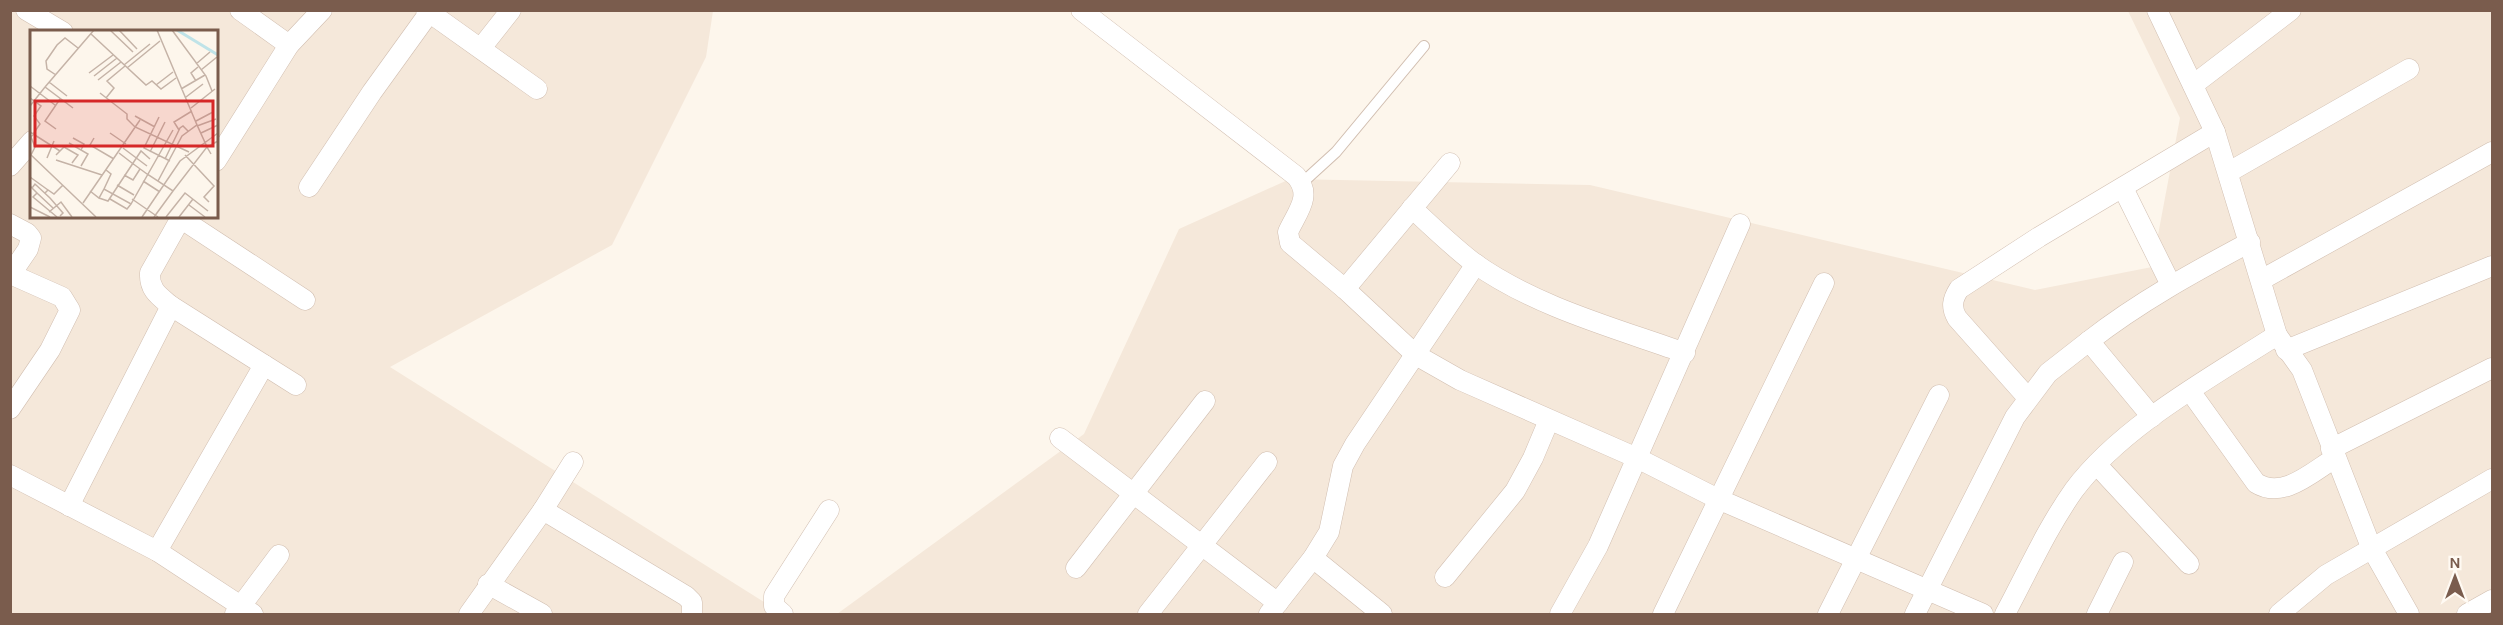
<svg xmlns="http://www.w3.org/2000/svg" width="2503" height="625" font-family="Karla,sans-serif">
	<rect width="100%" height="100%" fill="#fdf6ec"/>
	<g fill="#f5e8da" fill-rule="evenodd">
		<path d="M 10,11 L 713,11 L 706,57 L 612,245 L 390,367 L 783,614 L 11,614 ZM 32,32 L 216,32 L 216,216 L 32,216 Z"/>
		<path d="M 2128,11 L 2492,11 L 2492,614 L 837,614 L 1084,434 L 1179,229 L 1290,179 L 1590,185 L 2035,290 L 2152,267 L 2180,118 Z"/>
	</g>
	<g fill="none" stroke-linecap="round" stroke-linejoin="round">
		<defs>
			<path id="lane" d="M 1302,183 L 1336,152 L 1424,46"/>
			<g id="street">
				<path d="M 26,10 L 63,32"/>
				<path d="M 240,10 L 289,45"/>
				<path d="M 426,10 L 537,89"/>
				<path d="M 1081,10 L 1296,176 C 1313,196 1297,212 1288,232 L 1290,243 L 1345,289 L 1416,355 L 1460,380 L 1637,458 L 1718,499 L 1983,614"/>
				<path d="M 2157,10 L 2215,132 L 2277,335"/>
				<path d="M 481,48 L 511,10"/>
				<path d="M 2193,85 L 2291,10"/>
				<path d="M 216,161 L 289,45 L 322,10"/>
				<path d="M 10,166 L 32,141"/>
				<path d="M 2229,172 L 2409,69"/>
				<path d="M 309,187 L 372,92 L 429,13"/>
				<path d="M 2123,188 L 2171,285"/>
				<path d="M 1412,208 C 1432,227 1452,246 1474,263 C 1536,307 1615,328 1685,353"/>
				<path d="M 182,216 L 150,273 C 149,290 159,296 171,306 L 296,385"/>
				<path d="M 180,218 L 305,300"/>
				<path d="M 10,224 L 27,233 L 31,238 L 28,249 L 15,268 L 17,277 L 62,297 L 70,310 L 50,350 L 10,409"/>
				<path d="M 2261,280 L 2492,152"/>
				<path d="M 1345,289 L 1450,163"/>
				<path d="M 2089,341 C 2139,302 2194,272 2250,242"/>
				<path d="M 2286,350 L 2492,266"/>
				<path d="M 2190,391 L 2256,483 C 2283,500 2312,472 2335,458"/>
				<path d="M 2028,398 L 1957,318 C 1951,307 1952,300 1959,289 L 2039,237 L 2215,132"/>
				<path d="M 1060,438 L 1278,603"/>
				<path d="M 2331,449 L 2492,368"/>
				<path d="M 2097,465 L 2189,564"/>
				<path d="M 10,475 L 157,551 L 253,614"/>
				<path d="M 69,506 L 171,306"/>
				<path d="M 543,510 L 686,596 L 692,602 L 692,614"/>
				<path d="M 157,551 L 264,365"/>
				<path d="M 1313,558 L 1382,614"/>
				<path d="M 1076,568 L 1205,401"/>
				<path d="M 1445,577 L 1515,491 L 1533,458 L 1549,420"/>
				<path d="M 488,584 L 542,614"/>
				<path d="M 235,614 L 279,555"/>
				<path d="M 469,614 L 543,510 L 573,462"/>
				<path d="M 783,614 L 774,606 L 774,596 L 829,510"/>
				<path d="M 1148,614 L 1267,462"/>
				<path d="M 1269,614 L 1313,558 L 1329,532 L 1343,466 L 1355,444 L 1476,264"/>
				<path d="M 1560,614 L 1598,546 L 1740,224"/>
				<path d="M 1663,614 L 1824,283"/>
				<path d="M 1828,614 L 1939,395"/>
				<path d="M 1915,614 L 2015,417 L 2048,373 L 2089,341 L 2152,417"/>
				<path d="M 2005,614 C 2027,573 2047,528 2074,490 C 2122,426 2210,378 2277,335 L 2302,370 L 2371,547 L 2409,614"/>
				<path d="M 2097,614 L 2123,562"/>
				<path d="M 2279,614 L 2326,575 L 2492,479"/>
				<path d="M 2467,614 L 2492,600"/>
			</g>
		</defs>
		<use href="#lane" stroke="#d1beb0" stroke-width="12"/>
		<use href="#street" stroke="#d1beb0" stroke-width="21"/>
		<use href="#lane" stroke="#fff" stroke-width="10"/>
		<use href="#street" stroke="#fff" stroke-width="20"/>
	</g>
	<g transform="translate(30 30)">
		<rect width="188" height="188" fill="#fdf6ec"/>
		<path fill="none" stroke="#bfe3e8" stroke-width="3" d="M 147,0 L 188,25"/>
		<path fill="none" stroke="#c5b3a7" stroke-width="1.5" d="M 80,0 L 103,22M 89,0 L 107,19M 127,0 L 167,95M 142,0 L 176,46 L 182,61M 61,4 L 116,55 L 122,51 L 131,59 L 146,48M 166,34 L 180,22M 94,35 L 120,14M 97,38 L 130,11M 171,40 L 187,27M 59,43 L 83,25M 26,45 L 17,39 L 16,31 L 27,15 L 35,8 L 48,18M 64,46 L 87,28M 68,50 L 91,32M 166,51 L 161,43 L 168,37M 19,52 L 37,66M 126,55 L 143,42M 0,56 L 25,75M 15,57 L 64,0M 151,59 L 175,45M 70,63 L 97,84 L 97,89 L 105,97 L 159,122M 156,67 L 173,54M 0,68 L 11,76 L 4,86 L 10,94 L 1,107 L 5,117 L 1,125M 76,68 L 84,58 L 77,51 L 95,36M 0,76 L 15,57 L 43,78M 161,78 L 185,59M 105,86 L 125,97M 129,87 L 114,118 L 140,131M 166,91 L 183,82M 167,96 L 186,89M 26,99 L 15,91 L 30,69M 149,100 L 144,92 L 162,81M 0,102 L 30,121M 80,103 L 96,114M 171,103 L 188,95M 43,108 L 54,114 L 51,120M 64,108 L 60,115 L 84,129M 39,113 L 58,124 L 51,136M 93,118 L 117,136M 120,122 L 135,92M 89,123 L 102,133 L 117,144 L 143,161 L 177,117 L 167,95 L 152,106 L 128,151M 0,124 L 66,187M 181,124 L 177,117 L 188,111M 26,125 L 34,117 L 48,125 L 42,133M 155,125 L 184,156 L 174,167 L 179,172M 17,128 L 24,111M 135,129 L 150,98 L 153,96 L 158,101M 26,130 L 72,145M 94,145 L 103,150 L 110,139M 0,147 L 18,160M 113,151 L 130,162M 87,155 L 104,165M 0,156 L 7,163 L 3,167 L 27,187M 2,158 L 5,154 L 20,168 L 33,183 L 30,186M 74,159 L 81,144 L 76,140M 60,161 L 69,168 L 74,159 L 101,174 L 143,100M 7,163 L 23,178M 15,163 L 18,160 L 24,164 L 33,155M 69,168 L 78,171 L 111,121 L 120,129M 80,169 L 97,179 L 101,174M 102,169 L 128,187M 53,173 L 110,90M 159,175 L 175,187M 0,177 L 20,187M 19,182 L 31,172 L 42,187M 112,187 L 150,131 L 188,103M 124,187 L 143,161M 136,187 L 155,163 L 178,181M 149,187 L 163,169"/>
		<path fill="#d62828" fill-opacity="0.15" stroke="#d62828" stroke-width="3" d="M 5,71 L 183,71 L 183,116 L 5,116 Z"/>
		<rect width="188" height="188" fill="none" stroke="#7a5c4d" stroke-width="3"/>
	</g>
	<rect width="2503" height="625" fill="none" stroke="#7a5c4d" stroke-width="24"/>
	<g transform="translate(2455 577)" stroke="#fffaf3" stroke-width="4.5" paint-order="stroke">
	<path d="M0-4.5L10 22L0 15L-10 22Z" fill="#7a5c4d"/>
	<text y="-9" font-size="16" font-weight="bold" text-anchor="middle" fill="#7a5c4d">N</text>
	</g>
</svg>
